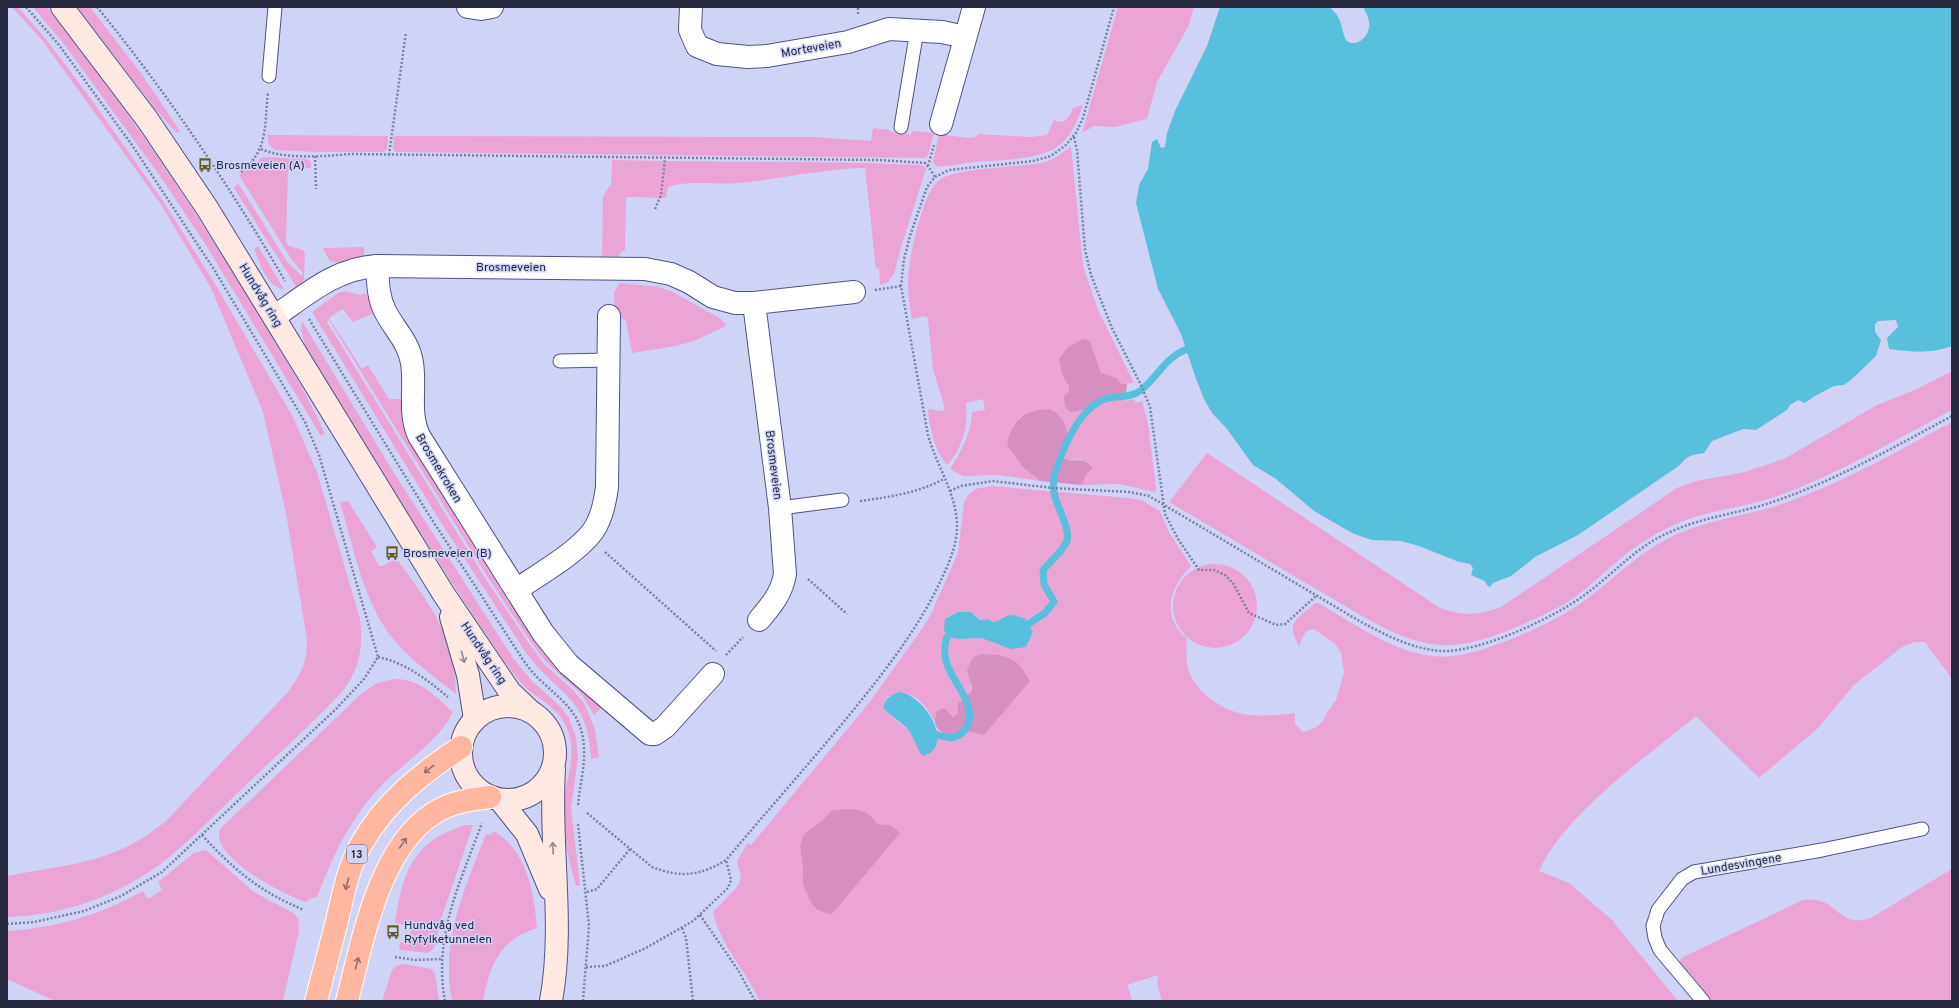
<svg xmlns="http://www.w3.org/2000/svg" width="1959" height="1008" font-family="Overpass,sans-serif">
	<rect width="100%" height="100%" fill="#cfd4f7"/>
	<g fill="#eaa5d4" fill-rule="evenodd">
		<path d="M 12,7 L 18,7 L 45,38 L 91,99 L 163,201 L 215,284 L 293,417 L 317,472 L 360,619 C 364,646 359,671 342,692 C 312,724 279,753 248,783 C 219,810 191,841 159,865 C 115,897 61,916 7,917 L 7,876 C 42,869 85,865 117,851 C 135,844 151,833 166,821 L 288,692 C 301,672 307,665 307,640 L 286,513 L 263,412 L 211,288 L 160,203 L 42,40 Z"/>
		<path d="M 33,7 L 47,7 C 121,99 187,197 248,298 C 275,343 304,386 325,434 L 321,436 L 204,242 L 160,176 L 64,44 Z"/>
		<path d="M 77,7 L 90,7 L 143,76 L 180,131 L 177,133 L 154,108 Z"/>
		<path d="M 1118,7 L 1194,7 L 1188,27 L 1157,82 L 1147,119 L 1115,127 L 1094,126 L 1082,133 Z"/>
		<path d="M 1083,105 C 1078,119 1073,133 1062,143 C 1044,161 997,160 973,162 C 964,163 944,168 936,166 L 933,162 L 939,134 L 968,138 L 976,137 L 978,134 L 1031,137 L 1047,135 L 1054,120 C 1065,125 1069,118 1073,108 Z"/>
		<path d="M 873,128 L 890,130 L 890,132 L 911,134 L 912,131 L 934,133 L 928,156 L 925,158 L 396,152 L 393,149 L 394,136 L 814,137 L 871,141 Z"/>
		<path d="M 267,135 L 388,136 L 387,149 L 384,152 L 316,152 L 275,150 L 269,145 Z"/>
		<path d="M 1071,147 L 1083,266 L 1098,310 L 1134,383 L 1121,384 L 1117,378 L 1101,373 L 1091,344 L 1062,374 L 1069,387 L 1069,391 L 1087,409 C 1098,398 1106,394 1122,396 L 1124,401 L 1134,399 L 1136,403 L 1142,401 L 1148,424 L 1156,488 L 1155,492 L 1119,484 L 1082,485 L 1087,473 L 1093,467 L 1080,459 L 1069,461 L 1063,458 L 1063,449 L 1067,436 L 1059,414 L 1021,416 L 1013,426 L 1007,445 L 1023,467 L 1040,481 L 999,475 L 963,476 L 950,469 C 961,452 971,433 972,412 L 985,410 L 983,399 L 966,403 C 969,424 962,450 947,465 C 935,451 929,427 928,409 L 943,411 L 945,409 L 933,369 L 928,319 L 925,316 L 912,319 C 905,283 908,263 917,229 C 922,213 926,193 938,181 C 954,167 1020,168 1045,162 C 1056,159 1062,152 1071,147 Z"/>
		<path d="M 263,157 L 306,159 L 311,162 L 311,168 L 291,168 L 288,171 L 286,242 L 289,246 L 303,250 L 305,254 L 304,280 L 297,288 L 234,188 L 238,183 L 288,263 L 302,276 L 303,273 L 292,260 L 239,175 Z"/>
		<path d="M 612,160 C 714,163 816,160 918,165 L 924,166 L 926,169 L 901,247 L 894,274 L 888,282 L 880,285 L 879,268 L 876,269 L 865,168 C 822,169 780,179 738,183 C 716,185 687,180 668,187 L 666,198 L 626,197 L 625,250 L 620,253 L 618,259 L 602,258 L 603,196 L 611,184 Z"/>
		<path d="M 258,246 L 281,284 L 284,290 C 265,284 261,265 254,249 Z"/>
		<path d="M 364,247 L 364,257 L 341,263 L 330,261 L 323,249 L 324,248 Z"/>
		<path d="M 620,283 L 658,287 L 671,291 L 719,318 L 724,322 L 726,326 L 694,341 L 676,346 L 632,353 L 626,320 L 615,317 L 614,292 Z"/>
		<path d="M 345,291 L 361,295 L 365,293 L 371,301 L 374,313 L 353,322 L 343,309 L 329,318 L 362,369 L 368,365 L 389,399 L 404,399 L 406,418 L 604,705 L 594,715 L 582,695 L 545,661 L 528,638 L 487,576 L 329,320 L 327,322 L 485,578 L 526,639 L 543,663 L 573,690 L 584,703 L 595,729 L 599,757 L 591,759 C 589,697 558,695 526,653 L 440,521 L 312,312 L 338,293 Z"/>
		<path d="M 302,321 L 394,473 L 513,658 L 533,682 L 561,707 L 569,718 L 576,737 L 578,759 L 571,808 L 580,885 L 576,886 C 568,856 562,834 564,802 C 566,777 577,756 568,731 C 561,710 543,702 527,689 C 519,682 513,673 507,665 C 435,561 370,452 305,345 L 301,330 Z"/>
		<path d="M 1952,371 L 1952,410 C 1895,440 1838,474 1778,496 C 1743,508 1705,510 1672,526 C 1650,536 1631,549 1613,565 C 1597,579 1580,595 1561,606 C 1530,622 1476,648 1441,645 C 1401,643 1362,615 1328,596 C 1275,565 1222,533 1169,502 L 1207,453 L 1440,608 C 1464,616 1476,616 1501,607 L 1677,488 L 1696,481 L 1745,472 L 1784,459 L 1877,405 L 1917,389 Z"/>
		<path d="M 1952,422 L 1952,679 L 1925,642 L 1915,642 L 1902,647 L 1854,685 L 1817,729 L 1759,778 L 1696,716 C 1646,758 1566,812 1539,871 L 1569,883 L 1611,919 L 1678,1001 L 1162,1001 L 1157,984 L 1158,975 L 1127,985 L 1130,992 L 1132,1001 L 760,1001 C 746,971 720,945 713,912 L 738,886 L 741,877 L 737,861 L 748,843 L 751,845 L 869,703 L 919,633 L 930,616 L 958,553 L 964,503 L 968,495 L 975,489 L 991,486 L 1128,498 L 1141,500 L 1160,511 L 1169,532 L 1191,566 C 1169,588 1161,616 1187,639 C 1186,649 1186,659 1188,669 C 1194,691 1222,710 1243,714 C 1261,717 1278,715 1295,713 L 1295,724 L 1303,732 L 1315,728 L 1323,721 L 1326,714 L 1336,700 L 1344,673 L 1341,652 L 1335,644 L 1314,629 L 1306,631 L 1300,643 L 1300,647 C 1285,622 1295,621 1314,604 L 1318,603 C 1359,626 1405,662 1454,656 C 1488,652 1556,622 1584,601 C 1614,579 1640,551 1675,535 C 1713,518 1755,515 1793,500 C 1849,479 1900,450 1952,422 ZM 974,614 L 981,620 L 989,619 L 992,623 L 1001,620 L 1025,618 L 1033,632 L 1031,637 L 1002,646 L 981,638 L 960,639 L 953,637 L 948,616 ZM 970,681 L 984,735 L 962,730 L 956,735 L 949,737 L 936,729 L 937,740 L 923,756 L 911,733 L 883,708 C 884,701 887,696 894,694 C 911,688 929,707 934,722 L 937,711 L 944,708 L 953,717 L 958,713 L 958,703 L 971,692 ZM 831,811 L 873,817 L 878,824 L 890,825 L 811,903 L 803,885 L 803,868 L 800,847 L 802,837 L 807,831 L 822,821 Z"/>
		<path d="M 348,501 L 377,547 L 371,551 L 379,566 L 383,566 L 396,558 C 429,603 455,635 456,694 C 437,679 417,665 401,648 C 364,609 355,552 340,502 Z"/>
		<circle cx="1215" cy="606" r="42"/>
		<path d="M 395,679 C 420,679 435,696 453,712 C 439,741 408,759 385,782 C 353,813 333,855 317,897 L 312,898 L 306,902 C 285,895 209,857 220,829 L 360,695 L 377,683 Z"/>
		<path d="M 466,825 L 473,825 L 441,919 L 436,943 L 433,949 L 428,953 L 401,950 L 399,948 L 400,942 L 407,944 L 412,927 L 395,923 C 403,871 413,841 466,825 Z"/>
		<path d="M 494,831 C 527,851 534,892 537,928 C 500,940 490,964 483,1001 L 452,1001 C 440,941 465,888 486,834 L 490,835 Z"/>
		<path d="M 206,850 L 254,892 L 293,913 L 298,918 L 299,931 L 283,1001 L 55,1001 L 7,979 L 7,931 C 56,928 100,915 143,891 L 148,899 L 162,890 L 158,882 L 194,853 Z"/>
		<path d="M 1952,869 L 1952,1001 L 1709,1001 L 1679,965 L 1679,961 L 1683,957 L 1803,900 C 1807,900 1812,899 1816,900 C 1840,904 1840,928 1871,918 Z"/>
		<path d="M 403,964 L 432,969 L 435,974 L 439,1001 L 382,1001 L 392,970 L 396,966 Z"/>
	</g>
	<g fill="#d590bf">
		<path d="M 1083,339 L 1088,340 L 1091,344 L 1101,373 L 1117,378 L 1121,384 L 1127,384 L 1126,393 L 1122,396 C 1094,392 1094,412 1070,412 L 1065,406 L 1064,397 L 1069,391 L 1069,387 L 1062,374 L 1059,359 L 1068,347 Z"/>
		<path d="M 1050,409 C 1060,414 1067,423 1067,435 C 1067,443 1063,449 1063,458 C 1076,465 1080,454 1093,468 L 1087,473 L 1082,485 L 1040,481 L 1023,467 L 1007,445 C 1012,419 1024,410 1050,409 Z"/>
		<path d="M 983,654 C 1012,656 1015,657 1030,681 L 984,735 L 962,730 L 956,735 L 949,737 C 936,728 932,727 937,711 L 944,708 L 953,717 L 958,713 L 958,703 L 971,692 L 972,687 L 967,671 L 973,657 Z"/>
		<path d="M 844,809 C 859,809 869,811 878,824 L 890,825 L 900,833 L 831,915 L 818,910 L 811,903 L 803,885 L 803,868 L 800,847 L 802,837 L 807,831 L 822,821 L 831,811 Z"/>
	</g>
	<g fill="#58bfdc">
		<path d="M 1220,7 L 1329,7 C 1343,18 1340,26 1346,40 C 1355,48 1367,39 1369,28 C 1370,21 1367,13 1363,7 L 1952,7 L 1952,346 C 1930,354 1912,352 1889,349 L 1887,338 L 1898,327 L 1896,320 L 1878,321 L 1875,324 L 1875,332 L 1881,340 L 1876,356 L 1852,379 L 1844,385 L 1834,386 L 1813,397 L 1805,403 L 1798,400 L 1790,405 L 1787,410 L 1756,430 L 1743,429 L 1712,441 L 1704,453 C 1693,455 1687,455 1680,465 L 1578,535 L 1535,557 L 1511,576 L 1493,583 L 1490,587 L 1487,585 L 1485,581 L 1471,575 L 1473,568 L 1470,564 L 1459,562 L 1419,546 L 1401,541 L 1372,540 L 1354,534 L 1314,511 L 1276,479 L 1253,465 L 1227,429 L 1212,413 L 1204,399 L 1195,376 L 1181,334 L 1158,289 L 1136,203 L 1139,185 L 1148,169 L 1152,142 L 1157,139 L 1161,148 L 1165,147 L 1167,133 L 1175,111 L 1207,46 Z"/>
		<path d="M 958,612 L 971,612 L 980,620 L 989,619 L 992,622 C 998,622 1000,619 1005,617 C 1010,613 1019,617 1025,618 L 1033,632 L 1026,647 L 1011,649 L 981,638 L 960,639 L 947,637 L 944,630 L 945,619 Z"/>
		<path d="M 899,692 C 926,695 956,748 923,756 C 916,749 915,739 909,731 C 902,722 891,716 883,708 C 885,698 891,695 899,692 Z"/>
	</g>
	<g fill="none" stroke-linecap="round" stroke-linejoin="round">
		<g stroke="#58bfdc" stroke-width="7">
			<path d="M 1030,623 L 1045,613 L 1054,602 L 1044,584 L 1043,570 C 1051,561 1062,552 1067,541 C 1071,531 1058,508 1055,497 C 1053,490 1053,483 1054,476 C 1062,451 1078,408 1105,399 C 1117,395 1128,399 1140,391 C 1159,376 1163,359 1187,349"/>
			<path d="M 937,735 C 941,736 947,738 952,738 C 957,737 962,733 965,730 C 981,707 951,682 946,661 C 944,653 944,645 947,637"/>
		</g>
		<defs>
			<g id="lane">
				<path d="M 269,76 L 275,7"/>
				<path d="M 901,127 L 917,30"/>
				<path d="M 560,361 L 608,360"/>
				<path d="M 780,508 L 842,500"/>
				<path d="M 1703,1001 L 1660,950 L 1655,938 L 1653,926 L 1658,910 L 1682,879 L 1694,872 L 1822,850 L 1922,829"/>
			</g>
			<g id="street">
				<path d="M 468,7 L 481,9 L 492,7"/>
				<path d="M 691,7 L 690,30 L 697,46 L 717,54 L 748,57 L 767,56 L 848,42 L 889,29 L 942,32 L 965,37"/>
				<path d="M 941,124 L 974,7"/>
				<path d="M 377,266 C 378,282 378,297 385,311 C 394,329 409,342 412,363 C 416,388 408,412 419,436 L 543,633 L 568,664 L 650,734 L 655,734 L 665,727 L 713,674"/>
				<path d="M 754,303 L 780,508 L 785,574 C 782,593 771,606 759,620"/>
				<path d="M 274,317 C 306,295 336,268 377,266 L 645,269 L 671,274 L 689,282 L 713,297 L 735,303 L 754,303 L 854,292"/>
				<path d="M 516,590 C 538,575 577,553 593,531 C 602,518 605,503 607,487 L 609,316"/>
			</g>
			<g id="secondary">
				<path d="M 62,7 L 147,119 L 207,208 L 443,593 L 510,692 L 529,710"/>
				<path d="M 451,617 L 468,675 L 475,719"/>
				<circle cx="508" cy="753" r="47"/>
				<path d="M 500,800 L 527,834 L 550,889"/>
				<path d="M 551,1001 C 565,924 549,846 554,769"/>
			</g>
			<g id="highway">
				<path d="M 316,1001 C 323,974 330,948 337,921 C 343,895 348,867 362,843 C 385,802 422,773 461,747"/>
				<path d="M 347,1001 C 363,940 380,838 443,808 C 458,801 474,799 490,797"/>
			</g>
		</defs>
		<use href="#lane" stroke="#505485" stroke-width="15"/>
		<use href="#street" stroke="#505485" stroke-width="24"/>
		<use href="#secondary" stroke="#505485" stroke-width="24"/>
		<use href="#highway" stroke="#fff" stroke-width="24"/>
		<g stroke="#7e829e" stroke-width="2.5" stroke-dasharray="2 2" stroke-linecap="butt">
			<path d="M 97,7 C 165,90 231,188 285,281"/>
			<path d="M 858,14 L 858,7"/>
			<path d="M 1074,137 L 1077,150 L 1085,250 L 1091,275 L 1112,328 L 1140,383 L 1150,407 L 1165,514 L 1178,539 L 1199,570 L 1214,570 L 1225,575 L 1233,583 L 1249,613 L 1276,625 L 1285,624 L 1316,596"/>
			<path d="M 261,149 C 286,160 324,156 351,154 L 879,160 L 925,163 L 930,169 L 935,177"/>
			<path d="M 389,155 L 406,32"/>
			<path d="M 315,156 L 316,189"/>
			<path d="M 928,166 L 934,145"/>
			<path d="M 241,172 C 269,150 264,125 268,93"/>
			<path d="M 655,209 L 661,195 L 665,159"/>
			<path d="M 875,290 L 901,286"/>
			<path d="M 309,319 L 427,512 L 518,652 C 524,662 531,671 539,679 C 562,701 583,713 584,749 C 585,769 579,788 578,807"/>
			<path d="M 950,491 L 961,486 L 993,481 L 1052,488 L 1130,492 L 1149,496 L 1361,622 C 1386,635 1412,649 1441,651 C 1480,653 1561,615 1591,590 C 1617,570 1639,545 1670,532 C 1705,516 1744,513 1781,499 C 1840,478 1896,446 1952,416"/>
			<path d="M 860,501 C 890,497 917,493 944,479"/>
			<path d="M 605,552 L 716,651"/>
			<path d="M 808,579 L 847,614"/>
			<path d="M 726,655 L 743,637"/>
			<path d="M 378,657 C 406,663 426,679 448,697"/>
			<path d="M 587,813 L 652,867 C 681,878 700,876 726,860 C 767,811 810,763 851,713 C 885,671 918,629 941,580 C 949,563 957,545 957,526 C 957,494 936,465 928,435 L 901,286 L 904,259 L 910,236 L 927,187 L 935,177 L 949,170 L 1033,161 L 1051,156 L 1066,145 L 1076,133 L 1083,118 L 1114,7"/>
			<path d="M 578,824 L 589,926 L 583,1001"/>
			<path d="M 202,835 C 233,869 260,892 304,910"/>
			<path d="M 587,892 L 597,889 L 630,849"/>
			<path d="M 700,915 L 738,970 L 755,1001"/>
			<path d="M 7,924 L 34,922 L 84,911 L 121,896 L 162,872 L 336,709 L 364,679 L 378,657 L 319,455 L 305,422 L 215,271 L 132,145 L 59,45 L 26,7"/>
			<path d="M 682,928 L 686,938 L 693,1001"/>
			<path d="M 395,957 L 415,960 L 442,959"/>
			<path d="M 586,967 L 605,966 L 646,948 L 693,921 L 728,888 L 731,880 L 726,860"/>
			<path d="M 445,1001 C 433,936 460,883 482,823"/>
		</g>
		<use href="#lane" stroke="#fff" stroke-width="13"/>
		<use href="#street" stroke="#fff" stroke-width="22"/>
		<use href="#secondary" stroke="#ffe9e2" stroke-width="22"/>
		<use href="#highway" stroke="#ffb79f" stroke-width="22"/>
	</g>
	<defs><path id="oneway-shaft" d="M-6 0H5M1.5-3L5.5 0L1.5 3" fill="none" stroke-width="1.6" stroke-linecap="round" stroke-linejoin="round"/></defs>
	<g stroke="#938a90">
		<use href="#oneway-shaft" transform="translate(463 657) rotate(75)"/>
		<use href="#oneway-shaft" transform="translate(553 848) rotate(-92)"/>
	</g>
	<g stroke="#93706f">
		<use href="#oneway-shaft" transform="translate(429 769) rotate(142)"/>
		<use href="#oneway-shaft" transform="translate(403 843) rotate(-56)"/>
		<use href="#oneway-shaft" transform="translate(347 884) rotate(105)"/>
		<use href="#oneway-shaft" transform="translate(357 963) rotate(-75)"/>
	</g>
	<defs>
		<symbol id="bus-bare" viewBox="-9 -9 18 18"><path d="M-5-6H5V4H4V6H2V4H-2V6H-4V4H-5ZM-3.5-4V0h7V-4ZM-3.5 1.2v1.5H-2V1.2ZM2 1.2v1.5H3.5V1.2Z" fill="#645b28" stroke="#cfd4f7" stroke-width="2.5" paint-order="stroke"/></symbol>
	</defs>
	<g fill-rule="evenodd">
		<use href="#bus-bare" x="195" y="155" width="20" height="20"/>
		<use href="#bus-bare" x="382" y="543" width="20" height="20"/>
		<use href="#bus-bare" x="383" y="922" width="20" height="20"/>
	</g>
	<g text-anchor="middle" stroke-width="3" stroke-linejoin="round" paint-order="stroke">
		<rect fill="#cfd4f7" stroke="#595d76" stroke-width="1" x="347" y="845" width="20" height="18" rx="3"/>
		<g font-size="11" font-weight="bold" fill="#272a3f">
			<text x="357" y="858">13</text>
		</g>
		<g font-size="12" fill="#272a3f" stroke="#cfd4f7">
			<text transform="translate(811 48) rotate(-10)" y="4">Morteveien</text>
			<text x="511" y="271">Brosmeveien</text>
			<text transform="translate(261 295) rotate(59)" y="4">Hundvåg ring</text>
			<text transform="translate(774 465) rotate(83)" y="4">Brosmeveien</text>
			<text transform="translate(439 468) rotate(59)" y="4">Brosmekroken</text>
			<text transform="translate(484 653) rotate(56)" y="4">Hundvåg ring</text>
			<text transform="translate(1741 864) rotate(-10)" y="4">Lundesvingene</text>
		</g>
		<g font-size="12" fill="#272a3f" stroke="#cfd4f7" text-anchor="start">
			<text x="216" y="169">Brosmeveien (A)</text>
			<text x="403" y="557">Brosmeveien (B)</text>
			<text x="404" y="929">Hundvåg ved<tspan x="404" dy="14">Ryfylketunnelen</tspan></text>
		</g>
	</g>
	<rect width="1959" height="1008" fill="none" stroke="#272a3f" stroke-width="16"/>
</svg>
